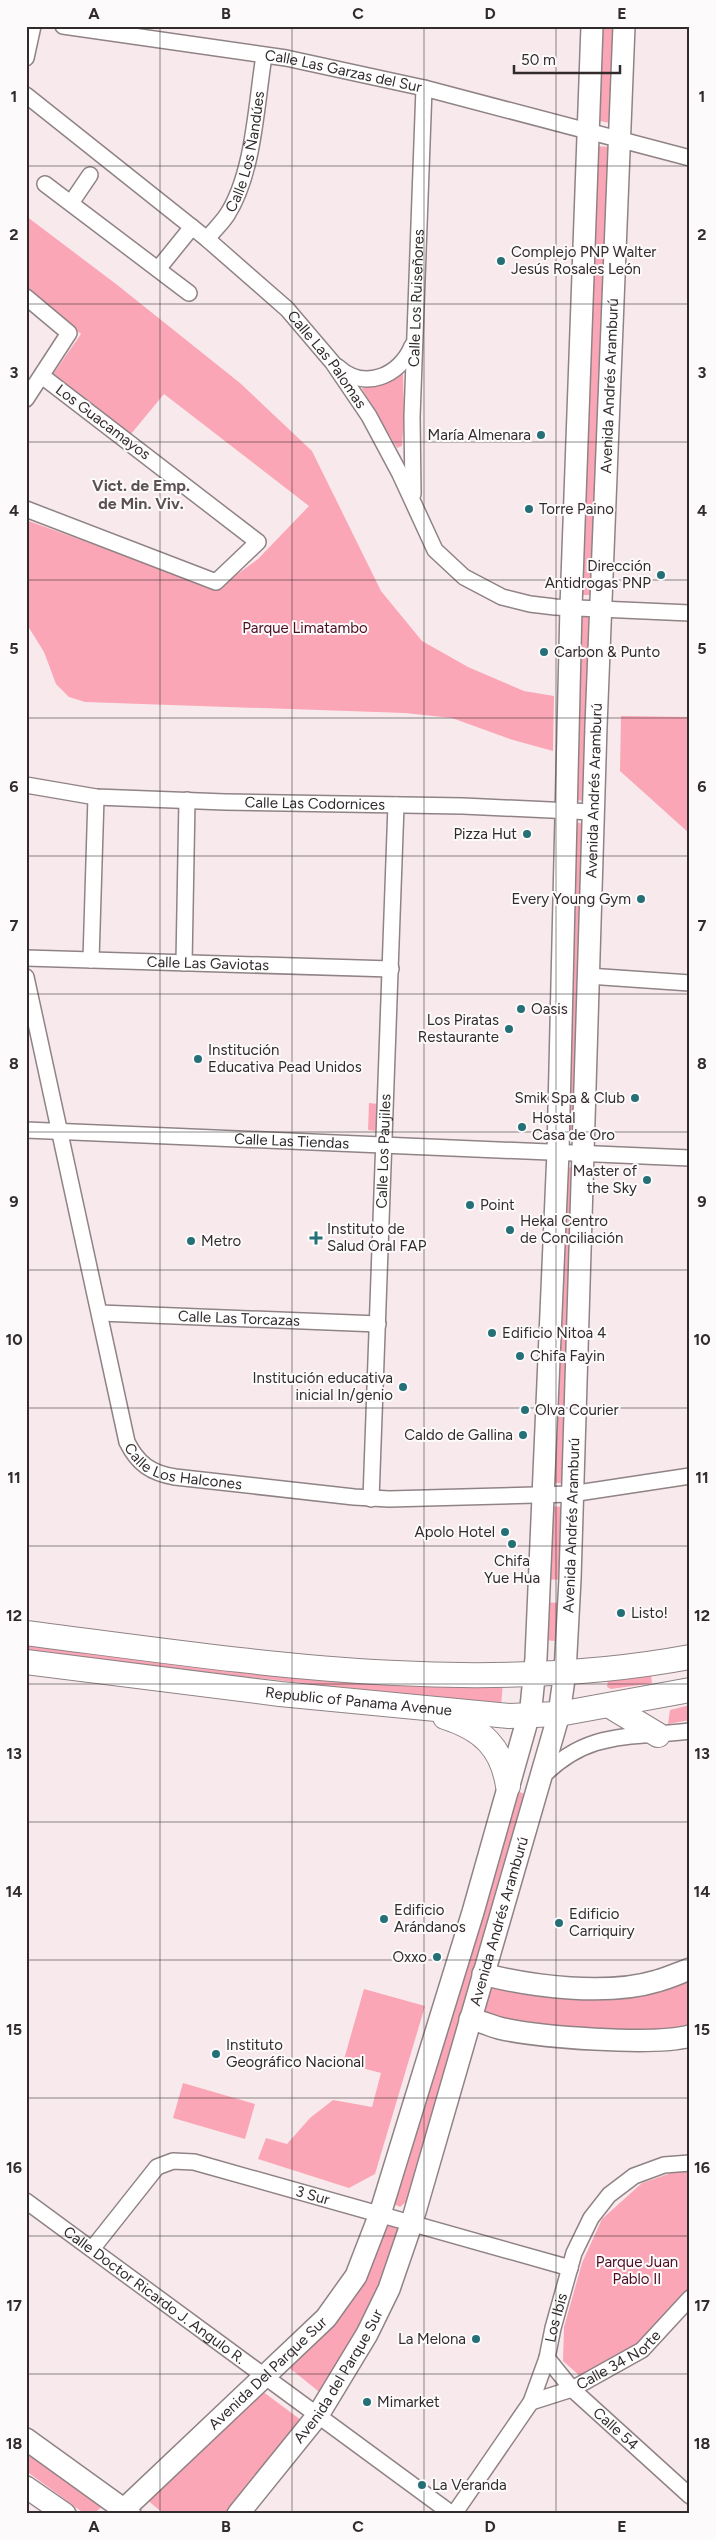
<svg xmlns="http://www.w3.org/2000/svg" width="716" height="2540" font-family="Figtree,sans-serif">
	<rect width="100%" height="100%" fill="#f8eaec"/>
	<g fill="#fba6b6">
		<path d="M 599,26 L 616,26 L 610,123 L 595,120 Z"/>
		<path d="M 594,146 L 612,147 L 596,595 L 578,595 Z"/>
		<path d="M 26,216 L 116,284 L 240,383 L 312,451 L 381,591 L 422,641 L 468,667 L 524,691 L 554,696 L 553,751 L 513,740 L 452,718 L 405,713 L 85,702 L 69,697 L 56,684 L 44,652 L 26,623 L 26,520 L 217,589 L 258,559 L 309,506 L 164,394 L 131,434 L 53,374 L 81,334 L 26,289 Z"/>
		<path d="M 403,371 L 404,417 L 402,446 L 397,448 L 362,389 L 364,385 L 384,384 Z"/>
		<path d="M 576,615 L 595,618 L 590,801 L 572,800 Z"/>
		<path d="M 621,716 L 690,717 L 690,834 L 620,771 Z"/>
		<path d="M 571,822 L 590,824 L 580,1132 L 564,1130 Z"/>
		<path d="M 369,1103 L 378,1104 L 377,1131 L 368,1130 Z"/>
		<path d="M 561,1167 L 577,1168 L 568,1484 L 550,1482 Z"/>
		<path d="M 547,1506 L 567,1507 L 563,1580 L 544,1579 Z"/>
		<path d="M 545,1602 L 558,1603 L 556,1641 L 542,1640 Z"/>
		<path d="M 26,1642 L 503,1683 L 501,1706 L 26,1651 Z"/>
		<path d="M 651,1674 L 652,1683 L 647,1684 L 611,1689 L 607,1687 L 608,1680 Z"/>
		<path d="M 690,1705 L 690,1720 L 668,1724 L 670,1710 Z"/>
		<path d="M 516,1790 L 528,1796 L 528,1801 L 406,2202 L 400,2207 L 392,2203 Z"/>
		<path d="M 690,1974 L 690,2025 L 642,2033 L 536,2024 L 483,2014 L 490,1986 Z"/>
		<path d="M 364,1989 L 425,2006 L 375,2174 L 349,2188 L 258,2159 L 266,2138 L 287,2144 L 310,2118 L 333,2100 L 372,2107 L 381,2073 L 343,2063 Z"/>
		<path d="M 183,2083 L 255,2104 L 245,2139 L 173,2118 Z"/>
		<path d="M 677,2171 L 690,2171 L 690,2290 L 686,2298 C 661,2321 614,2373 580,2376 L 563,2361 L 564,2327 L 582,2263 L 602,2219 L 642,2183 Z"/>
		<path d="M 384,2222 L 401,2227 L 383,2289 L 323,2395 L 286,2365 Z"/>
		<path d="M 262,2391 L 305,2423 L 229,2514 L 164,2514 L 146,2499 Z"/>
		<path d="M 26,2449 L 103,2506 L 93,2514 L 85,2514 L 26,2471 Z"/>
	</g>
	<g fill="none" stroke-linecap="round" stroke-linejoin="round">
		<defs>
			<g id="street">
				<path id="s1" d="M 63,26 L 286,58 L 424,88 L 690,158"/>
				<path d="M 26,58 L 33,26"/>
				<path id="s2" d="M 26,95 L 207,239 L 287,309 L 333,363 L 369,416 L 400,474 L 435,550 L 464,577 L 502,597 L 530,604 L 555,607 L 690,613"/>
				<path d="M 45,184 L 189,293"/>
				<path d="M 71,203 L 90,175"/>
				<path id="s3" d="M 207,239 C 213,231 221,224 227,215 C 254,173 256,105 264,56"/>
				<path d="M 158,269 L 192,227"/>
				<path d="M 26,297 L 69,333 L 26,399"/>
				<path d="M 338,367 C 364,391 400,376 412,346"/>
				<path id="s4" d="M 413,494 L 412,417 L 424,88"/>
				<path d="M 26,509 L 216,582 L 258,542 L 42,376"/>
				<path id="s5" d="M 26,785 L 96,797 L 225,802 L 463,806 L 593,812"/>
				<path id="s6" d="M 26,958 L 391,969"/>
				<path d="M 91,960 L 96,797"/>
				<path d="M 184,963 L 187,800"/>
				<path d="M 588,976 L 690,983"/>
				<path id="s7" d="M 26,977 L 127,1442 C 138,1464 151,1473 175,1477 L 354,1497 L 389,1499 L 571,1494 L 690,1476"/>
				<path id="s8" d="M 26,1130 L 690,1158"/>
				<path id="s9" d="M 100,1313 L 378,1324"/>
				<path id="s10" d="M 371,1499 L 396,805"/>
				<path d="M 541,1778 C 587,1730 629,1738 690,1731"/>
				<path id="s11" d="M 26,2201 L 452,2514"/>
				<path id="s12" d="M 92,2249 L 157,2167 L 173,2161 L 194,2162 L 570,2268"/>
				<path id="s13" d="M 547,2358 L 572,2389 L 690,2496"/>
				<path id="s14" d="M 531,2402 L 572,2389 L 642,2350 L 690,2298"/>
				<path id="s15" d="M 454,2514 L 531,2402 L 547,2358 L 553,2328 L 574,2253 L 591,2218 L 609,2195 L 634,2176 L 664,2165 L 690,2163"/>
			</g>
			<g id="secondary">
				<path d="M 483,1974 C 532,1987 608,1996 657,1981 C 668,1978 679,1973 690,1969"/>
				<path d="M 470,2019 C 480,2021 489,2025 499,2028 C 537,2037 653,2046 690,2036"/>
				<path d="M 26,2439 L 130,2514"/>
				<path d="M 26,2487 L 65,2514"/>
				<path id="s16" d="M 119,2514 L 326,2318 L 356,2276 L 380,2214 L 473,1912 L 531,1707 L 536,1658 L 558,1152 L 571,607 L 592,26"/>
				<path id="s17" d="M 238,2514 L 318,2415 L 367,2334 L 389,2289 L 412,2222 L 559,1714 L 565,1672 L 570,1579 L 596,726 L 624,26"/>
			</g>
			<g id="primary">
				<path d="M 26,1633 C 245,1661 470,1698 690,1657"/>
				<path id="s18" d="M 26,1662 L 280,1694 L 509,1716 L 559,1714 L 690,1690"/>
				<path d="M 610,1706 L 658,1735"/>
				<path d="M 445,1717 C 482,1729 502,1747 508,1786"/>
			</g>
		</defs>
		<use href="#street" stroke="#908385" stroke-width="18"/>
		<use href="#secondary" stroke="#908385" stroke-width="24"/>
		<use href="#primary" stroke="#908385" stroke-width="26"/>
		<use href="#street" stroke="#fff" stroke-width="15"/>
		<use href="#secondary" stroke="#fff" stroke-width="21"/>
		<use href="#primary" stroke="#fff" stroke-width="24"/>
	</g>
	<path fill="none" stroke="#312b2c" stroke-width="1" stroke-opacity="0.55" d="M 160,26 L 160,2514M 292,26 L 292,2514M 424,26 L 424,2514M 556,26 L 556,2514M 26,166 L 690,166M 26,304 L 690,304M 26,442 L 690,442M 26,580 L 690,580M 26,718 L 690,718M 26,856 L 690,856M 26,994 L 690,994M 26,1132 L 690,1132M 26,1270 L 690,1270M 26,1408 L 690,1408M 26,1546 L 690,1546M 26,1684 L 690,1684M 26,1822 L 690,1822M 26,1960 L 690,1960M 26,2098 L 690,2098M 26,2236 L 690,2236M 26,2374 L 690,2374"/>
	<g fill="#256f77" stroke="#fdfafb" stroke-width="2">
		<circle cx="501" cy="261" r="5"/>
		<circle cx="541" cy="435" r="5"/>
		<circle cx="529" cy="509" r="5"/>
		<circle cx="661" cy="575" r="5"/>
		<circle cx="544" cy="652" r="5"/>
		<circle cx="527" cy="834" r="5"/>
		<circle cx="641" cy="899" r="5"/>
		<circle cx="521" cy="1009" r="5"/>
		<circle cx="509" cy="1029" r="5"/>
		<circle cx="198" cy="1059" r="5"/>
		<circle cx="635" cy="1098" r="5"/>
		<circle cx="522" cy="1127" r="5"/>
		<circle cx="647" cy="1180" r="5"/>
		<circle cx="470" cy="1205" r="5"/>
		<circle cx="510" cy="1230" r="5"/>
		<path d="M313.5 1230.5h5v5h5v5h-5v5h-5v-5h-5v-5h5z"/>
		<circle cx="191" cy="1241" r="5"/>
		<circle cx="492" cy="1333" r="5"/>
		<circle cx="520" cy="1356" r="5"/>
		<circle cx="403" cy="1387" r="5"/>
		<circle cx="525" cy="1410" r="5"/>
		<circle cx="523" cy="1435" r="5"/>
		<circle cx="505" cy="1532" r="5"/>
		<circle cx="512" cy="1544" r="5"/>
		<circle cx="621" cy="1613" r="5"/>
		<circle cx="384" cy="1919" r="5"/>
		<circle cx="559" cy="1923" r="5"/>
		<circle cx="437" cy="1957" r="5"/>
		<circle cx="216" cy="2054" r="5"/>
		<circle cx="476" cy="2339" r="5"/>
		<circle cx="367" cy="2402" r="5"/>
		<circle cx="422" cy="2485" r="5"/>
	</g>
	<g text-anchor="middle" stroke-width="4" stroke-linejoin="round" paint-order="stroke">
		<g font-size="15" fill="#312b2c" stroke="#fdfafb">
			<text dy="5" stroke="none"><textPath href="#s1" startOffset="284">Calle Las Garzas del Sur</textPath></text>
			<text dy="5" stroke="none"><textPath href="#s3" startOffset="98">Calle Los Ñandúes</textPath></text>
			<text dy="5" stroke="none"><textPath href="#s4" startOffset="196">Calle Los Ruiseñores</textPath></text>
			<text dy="5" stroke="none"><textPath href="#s2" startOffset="402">Calle Las Palomas</textPath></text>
			<text dy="5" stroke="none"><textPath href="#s17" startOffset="2201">Avenida Andrés Aramburú</textPath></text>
			<text transform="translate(103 422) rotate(37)" y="5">Los Guacamayos</text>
			<text dy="5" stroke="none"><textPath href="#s17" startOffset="1796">Avenida Andrés Aramburú</textPath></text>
			<text dy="5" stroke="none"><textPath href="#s5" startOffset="290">Calle Las Codornices</textPath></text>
			<text dy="5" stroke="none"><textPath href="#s6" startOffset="182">Calle Las Gaviotas</textPath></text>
			<text dy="5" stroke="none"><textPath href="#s8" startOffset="266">Calle Las Tiendas</textPath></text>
			<text dy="5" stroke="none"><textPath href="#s10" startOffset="348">Calle Los Paujiles</textPath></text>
			<text dy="5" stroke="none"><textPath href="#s9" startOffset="139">Calle Las Torcazas</textPath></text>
			<text dy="5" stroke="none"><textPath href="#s7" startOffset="542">Calle Los Halcones</textPath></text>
			<text dy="5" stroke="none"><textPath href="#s17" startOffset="1061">Avenida Andrés Aramburú</textPath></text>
			<text dy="5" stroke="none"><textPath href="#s18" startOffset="335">Republic of Panama Avenue</textPath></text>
			<text dy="5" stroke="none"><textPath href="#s17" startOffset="656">Avenida Andrés Aramburú</textPath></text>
			<text dy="5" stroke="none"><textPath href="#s12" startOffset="266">3 Sur</textPath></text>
			<text dy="5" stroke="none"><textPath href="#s11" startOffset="159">Calle Doctor Ricardo J. Angulo R.</textPath></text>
			<text dy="5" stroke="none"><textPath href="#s15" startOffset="224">Los Ibis</textPath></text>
			<text dy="5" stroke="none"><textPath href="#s14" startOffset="98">Calle 34 Norte</textPath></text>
			<text dy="5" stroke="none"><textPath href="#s16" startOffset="205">Avenida Del Parque Sur</textPath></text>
			<text dy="5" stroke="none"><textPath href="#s17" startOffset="171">Avenida del Parque Sur</textPath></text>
			<text dy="5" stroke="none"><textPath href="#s13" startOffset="99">Calle 54</textPath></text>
		</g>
		<g font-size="15" fill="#312b2c" stroke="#fdfafb" text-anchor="start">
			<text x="511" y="257">Complejo PNP Walter<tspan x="511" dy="17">Jesús Rosales León</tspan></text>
			<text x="531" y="440" text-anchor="end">María Almenara</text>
			<text x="539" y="514">Torre Paino</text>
			<text x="651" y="571" text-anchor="end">Dirección<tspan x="651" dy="17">Antidrogas PNP</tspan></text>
			<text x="554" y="657">Carbon &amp; Punto</text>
			<text x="517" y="839" text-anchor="end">Pizza Hut</text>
			<text x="631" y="904" text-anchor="end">Every Young Gym</text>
			<text x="531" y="1014">Oasis</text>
			<text x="499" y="1025" text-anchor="end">Los Piratas<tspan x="499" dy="17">Restaurante</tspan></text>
			<text x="208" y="1055">Institución<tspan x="208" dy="17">Educativa Pead Unidos</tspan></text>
			<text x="625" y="1103" text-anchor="end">Smik Spa &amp; Club</text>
			<text x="532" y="1123">Hostal<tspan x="532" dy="17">Casa de Oro</tspan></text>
			<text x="637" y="1176" text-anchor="end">Master of<tspan x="637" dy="17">the Sky</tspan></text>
			<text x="480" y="1210">Point</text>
			<text x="520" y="1226">Hekal Centro<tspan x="520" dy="17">de Conciliación</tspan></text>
			<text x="327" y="1234">Instituto de<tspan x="327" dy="17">Salud Oral FAP</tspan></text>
			<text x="201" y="1246">Metro</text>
			<text x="502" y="1338">Edificio Nitoa 4</text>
			<text x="530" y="1361">Chifa Fayin</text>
			<text x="393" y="1383" text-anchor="end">Institución educativa<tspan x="393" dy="17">inicial In/genio</tspan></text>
			<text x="535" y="1415">Olva Courier</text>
			<text x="513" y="1440" text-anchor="end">Caldo de Gallina</text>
			<text x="495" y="1537" text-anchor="end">Apolo Hotel</text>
			<text x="512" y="1566" text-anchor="middle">Chifa<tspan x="512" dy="17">Yue Hua</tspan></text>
			<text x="631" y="1618">Listo!</text>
			<text x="394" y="1915">Edificio<tspan x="394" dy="17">Arándanos</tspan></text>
			<text x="569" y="1919">Edificio<tspan x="569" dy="17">Carriquiry</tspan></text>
			<text x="427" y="1962" text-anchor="end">Oxxo</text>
			<text x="226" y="2050">Instituto<tspan x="226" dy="17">Geográfico Nacional</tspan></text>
			<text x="466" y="2344" text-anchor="end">La Melona</text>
			<text x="377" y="2407">Mimarket</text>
			<text x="432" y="2490">La Veranda</text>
		</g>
		<g font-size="15" fill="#4d0d21" stroke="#fdfafb">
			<text x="305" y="633">Parque Limatambo</text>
			<text x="637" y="2267">Parque Juan<tspan x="637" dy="17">Pablo II</tspan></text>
		</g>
		<g font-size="16" font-weight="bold" fill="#5c5152" stroke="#fdfafb">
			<text x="141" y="491">Vict. de Emp.<tspan x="141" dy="18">de Min. Viv.</tspan></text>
		</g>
	</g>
	<rect width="716" height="2540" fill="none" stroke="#fdfafb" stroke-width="55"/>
	<path d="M514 65v8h106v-8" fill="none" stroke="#312b2c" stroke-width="2.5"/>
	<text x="521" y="65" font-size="15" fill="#312b2c" stroke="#fdfafb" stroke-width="4" paint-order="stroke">50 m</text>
	<rect x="28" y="28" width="660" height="2484" fill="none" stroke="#312b2c" stroke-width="2"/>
	<g font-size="16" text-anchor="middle" font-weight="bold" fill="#312b2c">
		<text x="94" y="19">A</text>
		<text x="226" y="19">B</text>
		<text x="358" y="19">C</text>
		<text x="490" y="19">D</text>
		<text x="622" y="19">E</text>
		<text x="14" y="102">1</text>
		<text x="702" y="102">1</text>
		<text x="14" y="240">2</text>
		<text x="702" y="240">2</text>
		<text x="14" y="378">3</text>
		<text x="702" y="378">3</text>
		<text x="14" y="516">4</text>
		<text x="702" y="516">4</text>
		<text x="14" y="654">5</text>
		<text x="702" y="654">5</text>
		<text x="14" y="792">6</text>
		<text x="702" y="792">6</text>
		<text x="14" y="931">7</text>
		<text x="702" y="931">7</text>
		<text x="14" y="1069">8</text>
		<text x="702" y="1069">8</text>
		<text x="14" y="1207">9</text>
		<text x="702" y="1207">9</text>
		<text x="14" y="1345">10</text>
		<text x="702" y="1345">10</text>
		<text x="14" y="1483">11</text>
		<text x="702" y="1483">11</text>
		<text x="14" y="1621">12</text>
		<text x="702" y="1621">12</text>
		<text x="14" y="1759">13</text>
		<text x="702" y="1759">13</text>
		<text x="14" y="1897">14</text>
		<text x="702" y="1897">14</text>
		<text x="14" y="2035">15</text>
		<text x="702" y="2035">15</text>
		<text x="14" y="2173">16</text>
		<text x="702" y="2173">16</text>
		<text x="14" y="2311">17</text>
		<text x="702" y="2311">17</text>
		<text x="14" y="2449">18</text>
		<text x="702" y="2449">18</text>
		<text x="94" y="2532">A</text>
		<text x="226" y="2532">B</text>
		<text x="358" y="2532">C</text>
		<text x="490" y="2532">D</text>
		<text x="622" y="2532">E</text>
	</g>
</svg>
